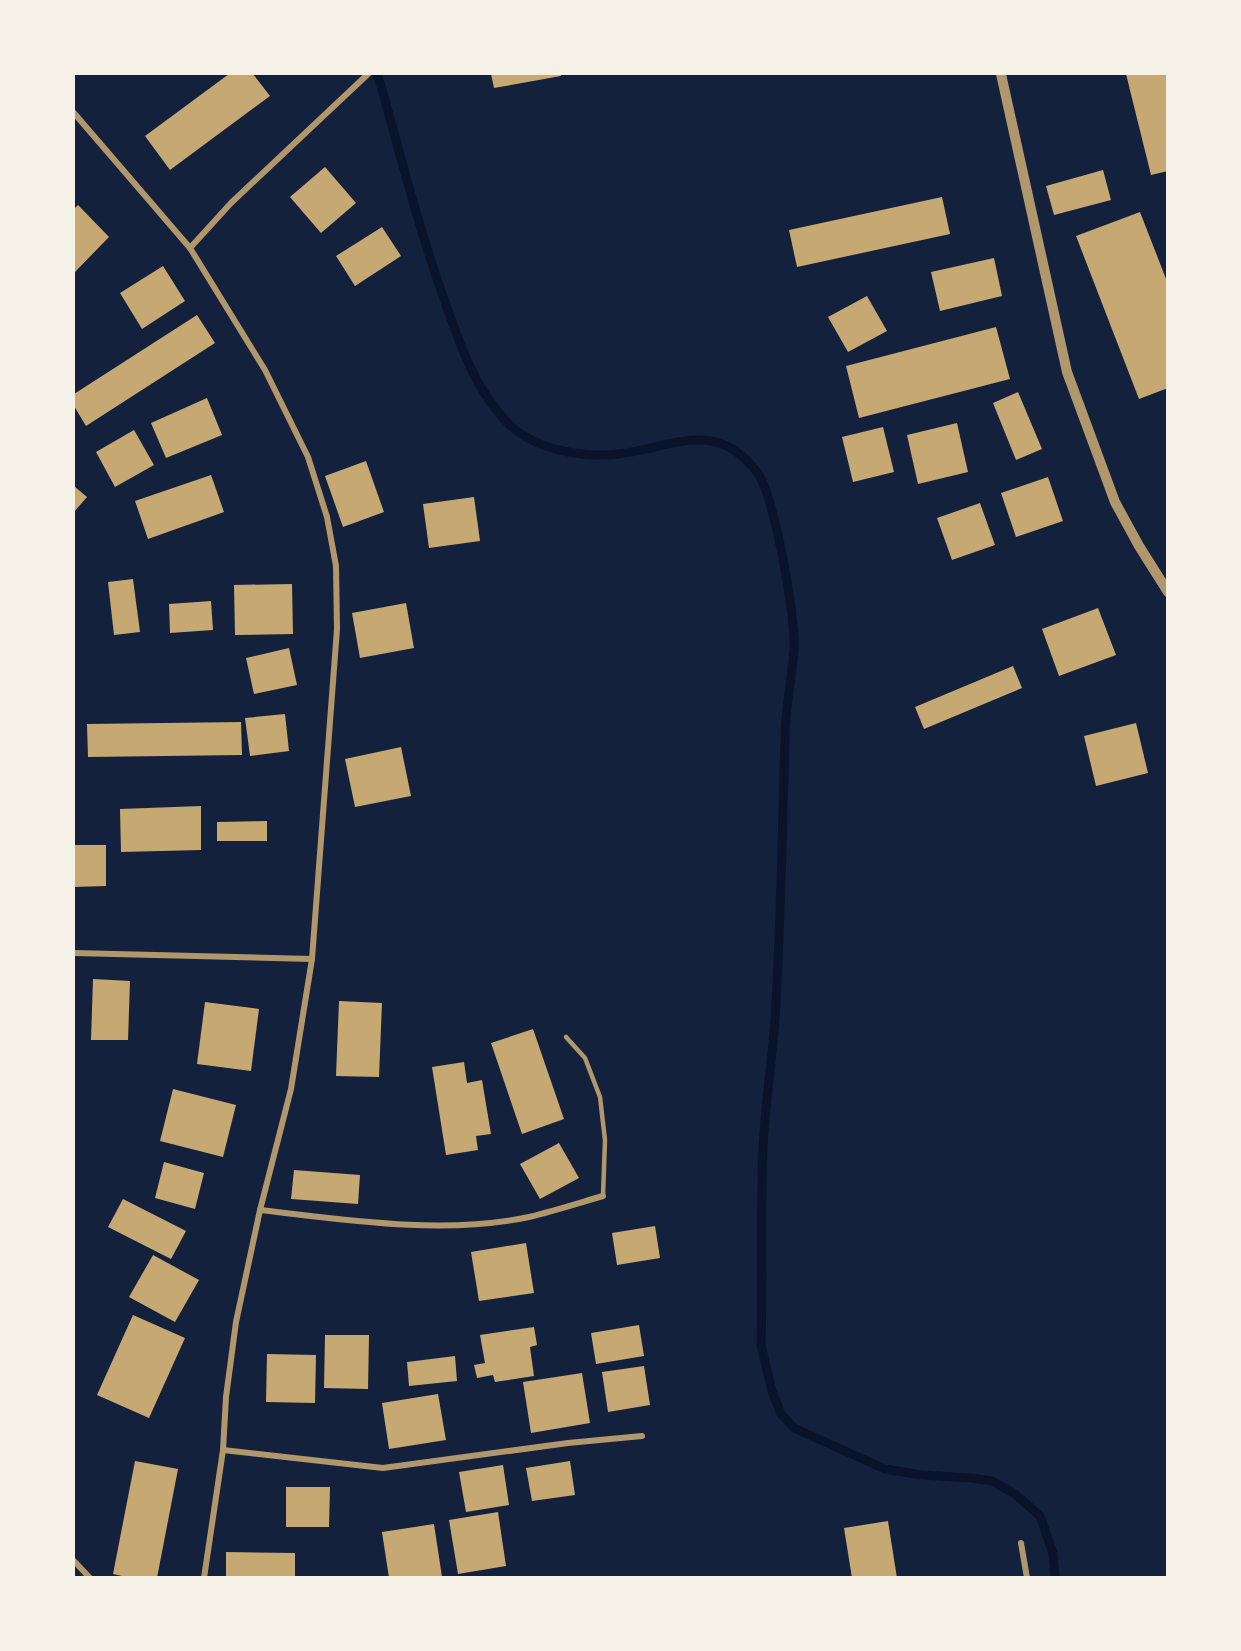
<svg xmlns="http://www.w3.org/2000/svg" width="1241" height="1651" font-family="Montserrat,sans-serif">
	<rect width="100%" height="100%" fill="#14213d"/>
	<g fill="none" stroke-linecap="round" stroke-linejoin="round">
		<path stroke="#0b132b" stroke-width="9" d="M 377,74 L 382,89 C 401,158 418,225 442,293 C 458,339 474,391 511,426 C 537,450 583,458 618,454 C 672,448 715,417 757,472 C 774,495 796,617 794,649 C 792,679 785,709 785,739 C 782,833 781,926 775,1019 C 772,1062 765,1105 763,1148 C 760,1213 763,1279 761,1345 L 772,1391 L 781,1414 L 794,1428 L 885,1469 L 922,1475 L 971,1478 L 992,1481 L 1015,1494 L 1040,1516 L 1053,1553 L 1055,1578"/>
	</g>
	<g fill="#c6a872">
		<path d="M 229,74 L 253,74 L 270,96 L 170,170 L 145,136 Z"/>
		<path d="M 491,74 L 560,74 L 561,76 L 494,88 Z"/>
		<path d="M 1126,74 L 1168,74 L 1168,171 L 1151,175 Z"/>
		<path d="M 325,167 L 356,203 L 321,233 L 290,197 Z"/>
		<path d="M 1103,170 L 1111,200 L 1054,215 L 1046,186 Z"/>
		<path d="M 942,197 L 950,234 L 797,267 L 789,230 Z"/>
		<path d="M 78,205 L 109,237 L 74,273 L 74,209 Z"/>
		<path d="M 1140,212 L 1168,284 L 1168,388 L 1139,399 L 1076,236 Z"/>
		<path d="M 382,227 L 401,256 L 355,286 L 336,256 Z"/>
		<path d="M 994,258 L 1002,296 L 940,311 L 931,272 Z"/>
		<path d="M 163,266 L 185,301 L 142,329 L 120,293 Z"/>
		<path d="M 867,296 L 887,331 L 848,352 L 828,317 Z"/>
		<path d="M 197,315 L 215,343 L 86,426 L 74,406 L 74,394 Z"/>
		<path d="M 996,327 L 1010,379 L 859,418 L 846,366 Z"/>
		<path d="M 1018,392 L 1042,449 L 1016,460 L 993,403 Z"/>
		<path d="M 207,398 L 222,435 L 166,458 L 151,423 Z"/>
		<path d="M 957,423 L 968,472 L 918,484 L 907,435 Z"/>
		<path d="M 883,427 L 894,472 L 853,482 L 842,437 Z"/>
		<path d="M 134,430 L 154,465 L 115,487 L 96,452 Z"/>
		<path d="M 366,461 L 384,512 L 343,527 L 325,476 Z"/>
		<path d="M 211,475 L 224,512 L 148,539 L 135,501 Z"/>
		<path d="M 1048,477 L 1063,521 L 1016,537 L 1001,493 Z"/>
		<path d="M 74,486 L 87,497 L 74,512 Z"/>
		<path d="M 474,497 L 480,541 L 429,548 L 423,504 Z"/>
		<path d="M 980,503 L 995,545 L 952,560 L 937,518 Z"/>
		<path d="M 133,579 L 140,632 L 114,635 L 108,582 Z"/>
		<path d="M 292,584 L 293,634 L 235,635 L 234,585 Z"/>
		<path d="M 211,601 L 213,630 L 170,633 L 169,604 Z"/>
		<path d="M 406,603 L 414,648 L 360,658 L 352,613 Z"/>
		<path d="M 1098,608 L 1116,655 L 1059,676 L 1042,629 Z"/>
		<path d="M 289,648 L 297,685 L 254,694 L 246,658 Z"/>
		<path d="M 1013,666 L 1022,688 L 924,729 L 915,707 Z"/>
		<path d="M 285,714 L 289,751 L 250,756 L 245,718 Z"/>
		<path d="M 241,722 L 242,755 L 88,757 L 87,724 Z"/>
		<path d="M 1136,723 L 1148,773 L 1096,786 L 1084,736 Z"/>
		<path d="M 401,747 L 411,796 L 355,807 L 345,759 Z"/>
		<path d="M 201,806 L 201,850 L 121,852 L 120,809 Z"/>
		<path d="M 267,821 L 267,841 L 217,841 L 217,822 Z"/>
		<path d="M 74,845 L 106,845 L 106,886 L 74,887 Z"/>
		<path d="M 93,979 L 130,981 L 128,1040 L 91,1040 Z"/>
		<path d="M 339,1001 L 382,1003 L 379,1077 L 336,1076 Z"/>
		<path d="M 205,1002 L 259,1009 L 251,1071 L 197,1064 Z"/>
		<path d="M 533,1029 L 564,1119 L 522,1134 L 491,1043 Z"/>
		<path d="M 464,1062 L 467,1083 L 482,1080 L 491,1134 L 476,1136 L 478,1150 L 446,1155 L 432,1067 Z"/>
		<path d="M 173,1089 L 236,1105 L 223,1157 L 160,1141 Z"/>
		<path d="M 559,1143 L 579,1178 L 540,1199 L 520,1164 Z"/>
		<path d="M 164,1162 L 204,1173 L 195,1209 L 155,1198 Z"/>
		<path d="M 294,1170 L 360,1175 L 358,1204 L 291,1199 Z"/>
		<path d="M 123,1199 L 186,1231 L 171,1259 L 108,1227 Z"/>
		<path d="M 655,1226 L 660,1258 L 617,1265 L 612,1233 Z"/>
		<path d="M 526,1243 L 534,1293 L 479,1301 L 471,1252 Z"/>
		<path d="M 153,1255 L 199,1280 L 175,1322 L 129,1297 Z"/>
		<path d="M 133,1315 L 185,1338 L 149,1418 L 97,1395 Z"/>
		<path d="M 639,1325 L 644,1356 L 596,1364 L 591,1333 Z"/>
		<path d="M 534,1327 L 537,1345 L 530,1347 L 534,1376 L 495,1382 L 493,1375 L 477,1378 L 474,1365 L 485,1363 L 480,1335 Z"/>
		<path d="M 325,1335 L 369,1335 L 368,1389 L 324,1388 Z"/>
		<path d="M 267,1354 L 316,1355 L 315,1403 L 266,1402 Z"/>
		<path d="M 455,1356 L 457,1381 L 409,1386 L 407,1362 Z"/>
		<path d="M 644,1366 L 650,1405 L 608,1412 L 602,1372 Z"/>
		<path d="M 582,1373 L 590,1423 L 531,1433 L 523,1382 Z"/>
		<path d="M 438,1394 L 446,1440 L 389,1449 L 382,1403 Z"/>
		<path d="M 135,1461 L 178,1469 L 157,1578 L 131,1578 L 113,1574 Z"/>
		<path d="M 570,1461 L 575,1495 L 532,1501 L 526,1468 Z"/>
		<path d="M 503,1465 L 509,1505 L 466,1512 L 459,1472 Z"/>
		<path d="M 286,1487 L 330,1487 L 329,1527 L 286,1527 Z"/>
		<path d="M 498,1512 L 506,1566 L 458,1574 L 449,1520 Z"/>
		<path d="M 888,1521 L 897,1578 L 852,1578 L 844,1528 Z"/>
		<path d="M 434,1524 L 442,1577 L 389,1578 L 382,1532 Z"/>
		<path d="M 226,1552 L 295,1553 L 295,1578 L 226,1578 Z"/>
	</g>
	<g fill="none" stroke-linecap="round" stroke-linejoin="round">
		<path stroke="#b1986c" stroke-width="4.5" d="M 566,1037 L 585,1058 L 600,1097 L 605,1140 L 603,1196"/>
		<g stroke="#b1986c" stroke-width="6">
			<path d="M 74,113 L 190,248"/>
			<path d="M 74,953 L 312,959"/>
			<path d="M 260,1210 C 346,1220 443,1235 529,1217 C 554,1211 579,1203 603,1196"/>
			<path d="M 223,1450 L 383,1468 L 568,1443 L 642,1436"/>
			<path d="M 1021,1543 L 1027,1578"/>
			<path d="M 74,1561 L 90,1578"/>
			<path d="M 204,1578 L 223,1450 L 226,1397 L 236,1322 L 260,1210 L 291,1089 L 312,959 L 337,629 L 336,566 L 327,517 L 308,457 L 265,370 L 190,248 L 231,203 L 368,74"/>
		</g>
		<path stroke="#b1986c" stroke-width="10" d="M 1001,74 L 1067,372 L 1115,502 L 1139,546 L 1168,592"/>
	</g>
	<rect width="1241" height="1651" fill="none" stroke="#f6f1e7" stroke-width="150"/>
</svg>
